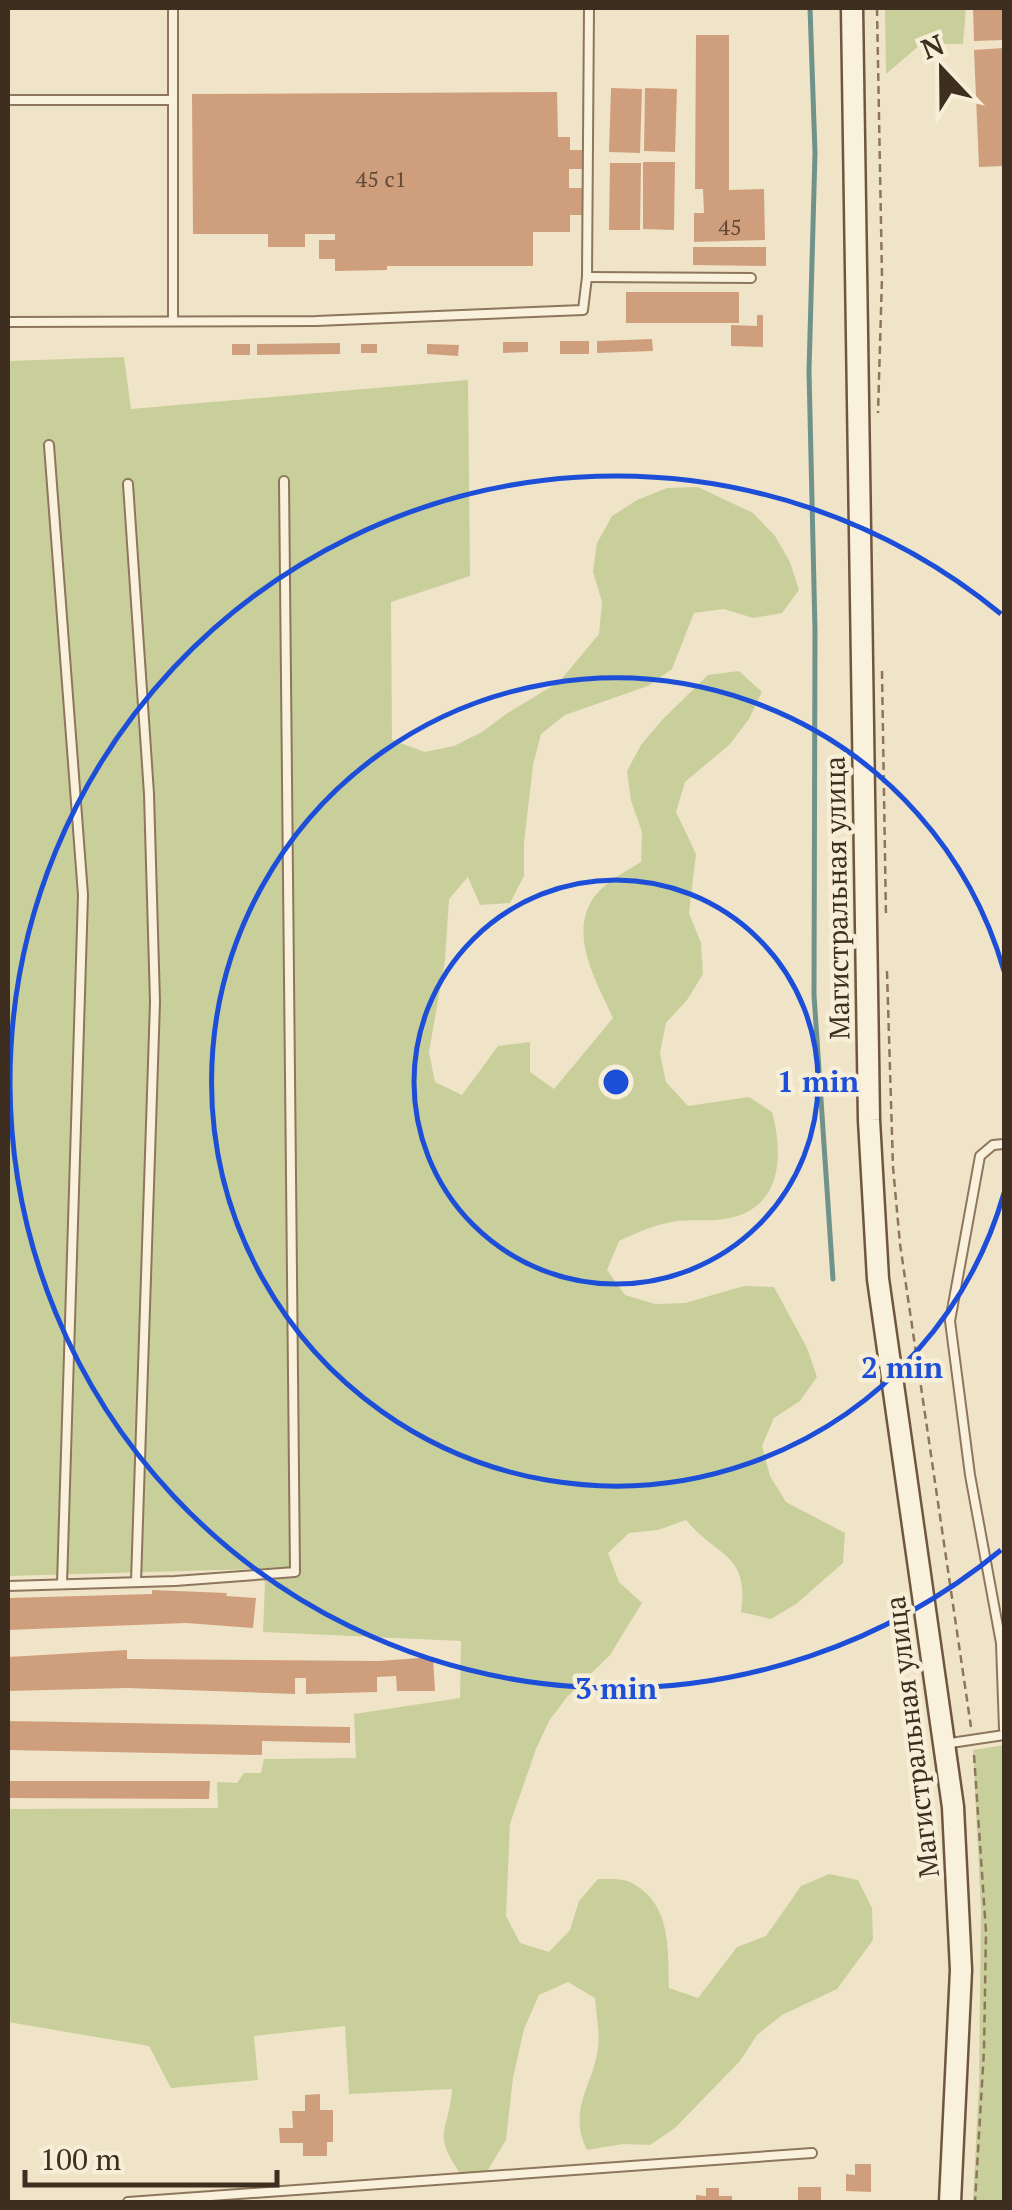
<svg xmlns="http://www.w3.org/2000/svg" width="1012" height="2210" font-family="'PT Serif',serif">
	<rect width="100%" height="100%" fill="#f0e4c8"/>
	<g fill="#c9cf9b">
		<path d="M 885,8 L 966,8 L 963,44 L 921,44 L 886,74 Z"/>
		<path d="M 124,357 L 131,409 L 468,380 L 470,576 L 391,602 L 392,740 L 425,752 L 454,746 L 482,732 L 506,714 L 559,682 L 599,634 L 602,602 L 593,572 L 597,543 L 612,516 L 637,500 L 667,488 L 698,487 L 753,513 L 775,536 L 790,562 L 799,590 L 782,613 L 753,618 L 724,609 L 694,613 L 672,669 L 648,686 L 565,715 L 541,734 L 533,765 L 524,843 L 524,876 L 510,903 L 480,905 L 468,877 L 449,899 L 445,960 L 429,1052 L 435,1082 L 462,1095 L 498,1046 L 530,1042 L 530,1072 L 554,1089 L 613,1018 C 598,984 569,938 592,900 C 603,883 625,872 641,862 L 642,832 L 631,801 L 627,771 L 641,745 L 662,720 L 708,675 L 739,671 L 762,692 L 749,719 L 730,744 L 685,782 L 676,812 L 696,854 L 689,913 L 701,943 L 703,974 L 687,1000 L 666,1023 L 660,1053 L 666,1082 L 688,1106 L 749,1097 L 772,1112 C 783,1152 783,1204 734,1217 C 713,1223 691,1218 671,1222 C 652,1226 636,1233 619,1241 L 607,1270 L 625,1295 L 655,1304 L 685,1303 L 744,1286 L 774,1287 L 807,1348 L 817,1377 L 800,1401 L 774,1418 L 762,1446 L 770,1476 L 786,1502 L 845,1533 L 843,1563 L 796,1604 L 771,1619 L 741,1612 C 749,1553 719,1559 686,1520 L 658,1530 L 629,1533 L 608,1553 L 619,1582 L 642,1603 L 610,1655 L 567,1697 L 549,1721 L 536,1749 L 510,1824 L 506,1916 L 520,1943 L 549,1952 L 570,1930 L 579,1901 L 598,1879 C 607,1879 622,1878 630,1882 C 672,1903 668,1949 669,1988 L 698,1998 L 737,1947 L 766,1936 L 801,1886 L 829,1874 L 858,1880 L 872,1908 L 873,1940 L 837,1989 L 782,2015 L 757,2035 L 740,2061 L 675,2128 L 650,2145 L 623,2144 L 587,2150 C 567,2110 593,2086 598,2048 C 600,2032 596,2014 595,1998 L 568,1982 L 539,1995 L 524,2029 L 513,2078 L 506,2140 L 488,2170 L 475,2174 L 460,2173 C 431,2132 449,2133 452,2089 L 349,2094 L 345,2026 L 254,2036 L 258,2080 L 171,2088 L 149,2046 L 8,2022 L 8,1809 L 218,1808 L 217,1782 L 237,1783 L 244,1773 L 261,1773 L 264,1759 L 356,1758 L 354,1714 L 460,1698 L 461,1641 L 263,1632 L 265,1583 L 260,1569 L 8,1576 L 8,361 Z"/>
		<path d="M 1004,1745 L 1004,2202 L 973,2202 L 979,2083 L 981,1910 L 973,1750 Z"/>
	</g>
	<g fill="none" stroke-linecap="round" stroke-linejoin="round">
		<path stroke="#6f938a" stroke-width="5" d="M 810,8 L 815,153 L 809,371 L 815,630 L 814,995 L 833,1279"/>
	</g>
	<g fill="#cf9f7d">
		<path d="M 973,8 L 1004,8 L 1004,40 L 974,41 Z"/>
		<path d="M 696,35 L 729,35 L 729,190 L 764,189 L 765,240 L 694,242 L 694,213 L 704,213 L 703,189 L 695,189 Z"/>
		<path d="M 1004,48 L 1004,166 L 979,167 L 974,50 Z"/>
		<path d="M 611,88 L 642,89 L 640,153 L 609,152 Z"/>
		<path d="M 645,88 L 677,89 L 675,152 L 644,151 Z"/>
		<path d="M 557,92 L 558,137 L 570,137 L 570,150 L 582,150 L 582,169 L 569,169 L 569,188 L 586,188 L 587,215 L 570,215 L 570,232 L 533,232 L 533,266 L 387,266 L 387,270 L 335,271 L 335,259 L 319,259 L 319,240 L 335,240 L 335,234 L 305,234 L 305,247 L 268,247 L 268,234 L 193,234 L 192,94 Z"/>
		<path d="M 643,162 L 675,162 L 674,230 L 643,229 Z"/>
		<path d="M 610,163 L 641,163 L 640,230 L 609,230 Z"/>
		<path d="M 693,247 L 766,247 L 766,266 L 693,265 Z"/>
		<rect x="626" y="292" width="113" height="31"/>
		<path d="M 757,315 L 763,315 L 763,347 L 731,346 L 731,325 L 757,326 Z"/>
		<path d="M 652,339 L 653,351 L 597,353 L 597,341 Z"/>
		<rect x="560" y="341" width="29" height="13"/>
		<path d="M 503,342 L 528,342 L 528,352 L 503,353 Z"/>
		<path d="M 340,343 L 340,354 L 257,355 L 257,344 Z"/>
		<rect x="232" y="344" width="18" height="11"/>
		<rect x="361" y="344" width="16" height="9"/>
		<path d="M 427,344 L 459,345 L 458,356 L 427,354 Z"/>
		<path d="M 152,1590 L 227,1593 L 226,1596 L 256,1598 L 253,1628 L 186,1623 L 8,1630 L 8,1598 L 152,1594 Z"/>
		<path d="M 127,1650 L 127,1659 L 379,1661 L 433,1657 L 435,1691 L 397,1691 L 396,1676 L 377,1677 L 377,1692 L 306,1694 L 306,1678 L 295,1678 L 295,1694 L 127,1688 L 8,1691 L 8,1657 Z"/>
		<path d="M 8,1721 L 350,1727 L 350,1743 L 262,1741 L 262,1755 L 8,1750 Z"/>
		<path d="M 8,1781 L 210,1781 L 209,1799 L 8,1798 Z"/>
		<path d="M 320,2094 L 320,2110 L 333,2110 L 333,2142 L 327,2142 L 327,2156 L 303,2156 L 303,2143 L 280,2143 L 279,2128 L 293,2128 L 292,2111 L 305,2111 L 305,2095 Z"/>
		<path d="M 855,2164 L 871,2164 L 871,2192 L 846,2191 L 846,2174 L 855,2175 Z"/>
		<rect x="798" y="2187" width="23" height="15"/>
		<path d="M 706,2188 L 719,2188 L 719,2196 L 732,2196 L 732,2202 L 696,2202 L 696,2195 L 706,2196 Z"/>
	</g>
	<g fill="none" stroke-linecap="round" stroke-linejoin="round">
		<defs>
			<g id="service">
				<path d="M 8,100 L 173,100"/>
				<path d="M 587,277 L 751,278"/>
				<path d="M 173,320 L 173,8"/>
				<path d="M 8,322 L 316,321 L 583,310 L 587,277 L 589,8"/>
				<path d="M 49,445 L 83,895 L 62,1584"/>
				<path d="M 128,484 L 149,794 L 155,1002 L 136,1582"/>
				<path d="M 1004,1144 L 993,1145 L 980,1156 L 950,1321 L 970,1475 L 1001,1643 L 1004,1729"/>
				<path d="M 8,1586 L 175,1581 L 295,1572 L 284,481"/>
				<path d="M 944,1744 L 1004,1735"/>
				<path d="M 128,2202 L 812,2153"/>
			</g>
			<path id="secondary" d="M 852,8 L 869,1120 L 878,1279 L 953,1807 L 961,1970 L 950,2202"/>
		</defs>
		<use href="#service" stroke="#8d765c" stroke-width="12"/>
		<use href="#secondary" stroke="#6f573f" stroke-width="25"/>
		<g stroke="#8d765c" stroke-width="2.5" stroke-dasharray="8 5" stroke-linecap="butt">
			<path d="M 877,8 L 882,277 L 878,413"/>
			<path d="M 882,671 L 886,918"/>
			<path d="M 887,971 L 893,1167 L 900,1244 L 971,1727"/>
			<path d="M 974,1755 L 986,1932 L 984,2050 L 975,2202"/>
		</g>
		<use href="#service" stroke="#faf1dc" stroke-width="8"/>
		<use href="#secondary" stroke="#faf1dc" stroke-width="20"/>
	</g>
	<g fill="none" stroke="#1d4ed8" stroke-width="5">
		<circle cx="616" cy="1082" r="202"/>
		<path d="M1004 1193A404 404 0 1 1 1004 971"/>
		<path d="M1001 1550A606 606 0 1 1 1001 614"/>
	</g>
	<g text-anchor="middle" stroke-width="9" stroke-linejoin="round" paint-order="stroke">
		<g font-size="22" fill="#624a37">
			<text x="381" y="187">45 с1</text>
			<text x="730" y="235">45</text>
		</g>
		<g font-size="28" fill="#3d2e20" stroke="#f7eed8">
			<text transform="translate(837 898) rotate(-91)" y="10">Магистральная улица</text>
			<text transform="translate(912 1737) rotate(-97)" y="10">Магистральная улица</text>
		</g>
	</g>
	<circle cx="616" cy="1082" r="15" fill="#1d4ed8" stroke="#f7eed8" stroke-width="5"/>
	<g font-size="30" text-anchor="middle" font-weight="bold" fill="#1d4ed8" stroke="#f7eed8" stroke-width="9" stroke-linejoin="round" paint-order="stroke">
		<text x="818" y="1092">1 min</text>
		<text x="902" y="1378">2 min</text>
		<text x="616" y="1699">3 min</text>
	</g>
	<rect width="1012" height="2210" fill="none" stroke="#3d2e20" stroke-width="20"/>
	<g transform="translate(942 70) rotate(338)" stroke="#f7eed8" stroke-width="8" paint-order="stroke">
	<path d="M0-8L18 38L0 25L-18 38Z" fill="#3d2e20"/>
	<text y="-15" font-size="28" font-weight="bold" text-anchor="middle" fill="#3d2e20">N</text>
	</g>
	<path d="M25 2170v15h252v-15" fill="none" stroke="#3d2e20" stroke-width="5"/>
	<text x="40" y="2170" font-size="30" fill="#3d2e20" stroke="#f7eed8" stroke-width="8" paint-order="stroke">100 m</text>
</svg>
